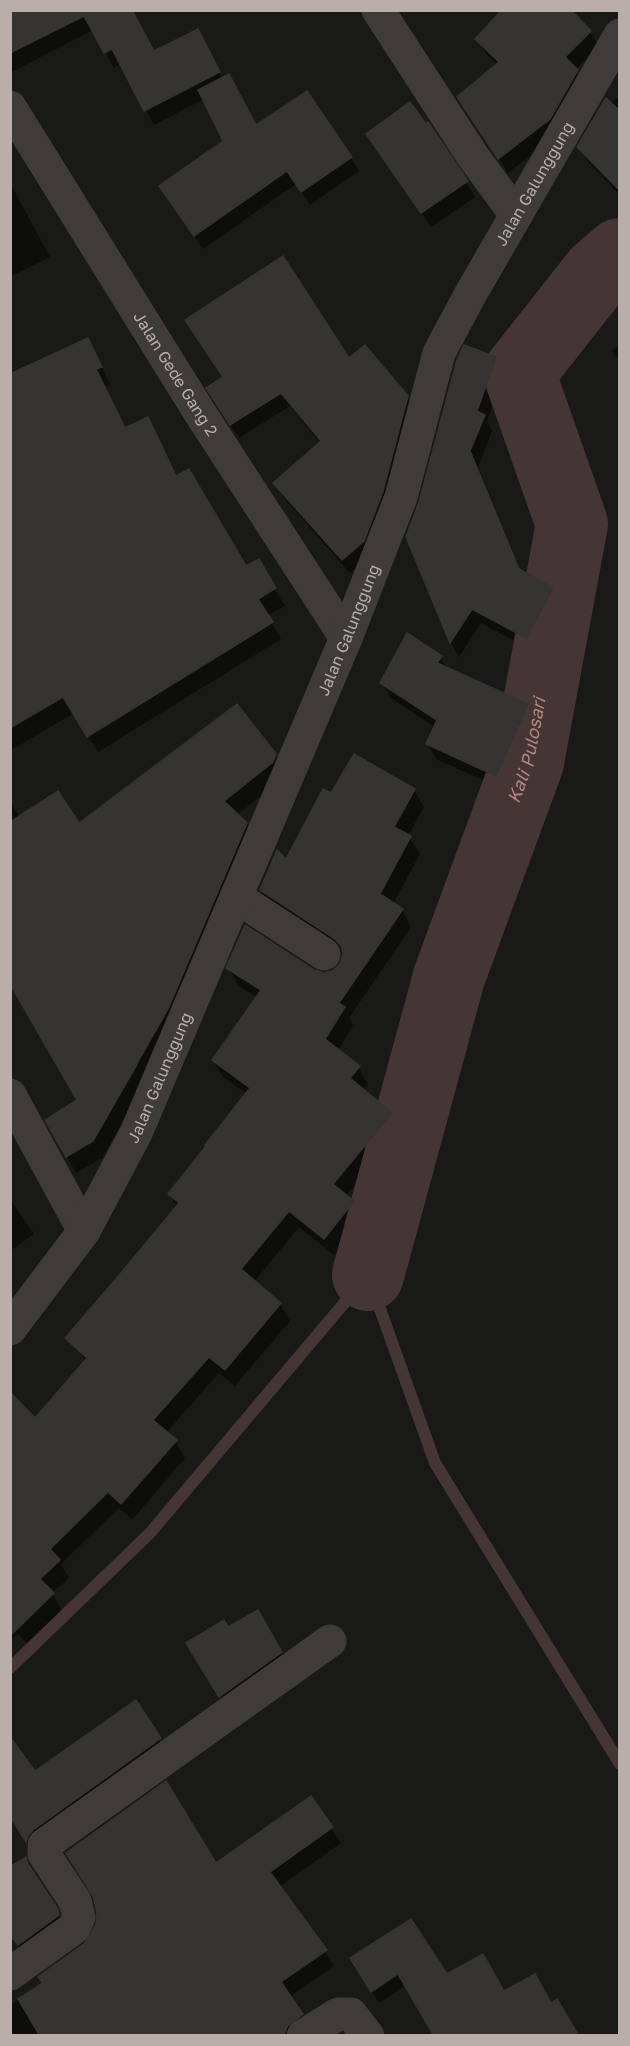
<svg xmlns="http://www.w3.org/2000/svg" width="630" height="2046" font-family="'Golos Text',sans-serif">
	<rect width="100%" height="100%" fill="#191917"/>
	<g fill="#0007">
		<path d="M 10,10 L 131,10 L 154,53 L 206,46 L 223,79 L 256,127 L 351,158 L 359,171 L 310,205 L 296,184 L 203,249 L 161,187 L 225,142 L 204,99 L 154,125 L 120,64 L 114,68 L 93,30 L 10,73 Z"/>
		<path d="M 569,10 L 590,32 L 599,47 L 575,70 L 585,87 L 558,134 L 508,173 L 468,113 L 498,65 L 486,54 L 477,39 Z"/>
		<path d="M 619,96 L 620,98 L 620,195 L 588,162 L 579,147 L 610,104 Z"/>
		<path d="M 425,126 L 466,182 L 475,197 L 431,227 L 368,135 Z"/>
		<path d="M 10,183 L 50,257 L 10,277 Z"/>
		<path d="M 88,340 L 110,384 L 105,387 L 126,430 L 157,436 L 177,477 L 245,568 L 258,561 L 285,606 L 267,616 L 281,639 L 98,752 L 74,713 L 10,751 L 10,414 Z"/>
		<path d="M 620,344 L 620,364 L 612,351 Z"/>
		<path d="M 495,358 L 504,373 L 487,421 L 492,431 L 478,467 L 521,572 L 552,589 L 561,604 L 534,652 L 481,623 L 459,657 L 451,643 L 407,537 Z"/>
		<path d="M 349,361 L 407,397 L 415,411 L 371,555 L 350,573 L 283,497 L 275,483 L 320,443 L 290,406 L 239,438 L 216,402 Z"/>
		<path d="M 440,657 L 448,670 L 527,705 L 535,720 L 505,790 L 436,759 L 428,744 L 435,727 L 391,698 L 382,683 Z"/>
		<path d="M 275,755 L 285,772 L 282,779 L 237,815 L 246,824 L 256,841 L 144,1084 L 102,1158 L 76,1173 L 47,1120 L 79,1101 L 10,981 L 10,802 L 20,818 L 79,825 Z"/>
		<path d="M 414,790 L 424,807 L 408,836 L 420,854 L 393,904 L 402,910 L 411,927 L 349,1018 L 353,1025 L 338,1050 L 358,1067 L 368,1084 L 363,1090 L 391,1114 L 401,1131 L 346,1196 L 353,1202 L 362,1218 L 334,1255 L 299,1227 L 254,1282 L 280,1304 L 290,1321 L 235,1386 L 219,1373 L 166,1433 L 175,1441 L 185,1458 L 132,1520 L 119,1508 L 61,1564 L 69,1578 L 52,1593 L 62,1611 L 28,1645 L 18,1634 L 10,1641 L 10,1414 L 35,1420 L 86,1362 L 78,1349 L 177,1207 L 169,1194 L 247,1094 L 223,1077 L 213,1060 L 257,998 L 238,985 L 228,968 L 314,971 L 324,974 L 333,972 L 341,964 L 344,954 L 271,907 L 261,890 L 286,861 L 332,795 Z"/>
		<path d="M 10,1199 L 34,1234 L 10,1251 Z"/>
		<path d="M 258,1612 L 288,1665 L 228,1709 L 195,1656 L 227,1629 Z"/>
		<path d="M 135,1702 L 167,1752 L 33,1852 L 10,1814 L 35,1773 Z"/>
		<path d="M 311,1798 L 341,1843 L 279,1887 L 334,1966 L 289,1997 L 310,2030 L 303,2036 L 10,2036 L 10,2005 L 44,1984 Z"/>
		<path d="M 25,1859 L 65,1925 L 27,1959 L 10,1934 Z"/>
		<path d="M 359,1971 L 446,1976 L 551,2005 L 406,1985 L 379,2003 Z"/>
	</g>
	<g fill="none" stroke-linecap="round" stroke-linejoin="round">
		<g stroke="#463535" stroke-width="12">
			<path d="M 368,1275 L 435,1463 L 620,1764"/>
			<path d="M 10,1668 L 150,1533 L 368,1275"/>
		</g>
		<path stroke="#463535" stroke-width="72" id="s1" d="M 368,1275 L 449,977 L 528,762 L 572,524 L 519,373 L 597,274 L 620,254"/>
	</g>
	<g fill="#353433" stroke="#353432" stroke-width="1.5">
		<path d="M 10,10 L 132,10 L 154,51 L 198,29 L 220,72 L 144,111 L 112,49 L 104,53 L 84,16 L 10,53 Z"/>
		<path d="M 502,10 L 571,10 L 591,31 L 565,57 L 578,70 L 550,119 L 498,159 L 457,97 L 499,62 L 475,39 Z"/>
		<path d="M 229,74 L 256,125 L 307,91 L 352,157 L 301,192 L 287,171 L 194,236 L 159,186 L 223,141 L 198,90 Z"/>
		<path d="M 606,98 L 620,111 L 620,191 L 577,147 Z"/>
		<path d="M 410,102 L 426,124 L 428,122 L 468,181 L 421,213 L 366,134 Z"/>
		<path d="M 283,256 L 349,358 L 365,345 L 408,396 L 383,491 L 364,541 L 342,560 L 273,483 L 321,441 L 281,393 L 230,425 L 206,388 L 223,377 L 185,320 Z"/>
		<path d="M 88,338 L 102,367 L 96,369 L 125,428 L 148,417 L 176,476 L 189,469 L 246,566 L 259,559 L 276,588 L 258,599 L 273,622 L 87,737 L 63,697 L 10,728 L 10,374 Z"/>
		<path d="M 464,345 L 496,357 L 477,411 L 485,415 L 470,451 L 519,569 L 553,588 L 526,638 L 472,609 L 450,643 L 406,537 L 419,502 L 457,360 Z"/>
		<path d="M 407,633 L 442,656 L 437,663 L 528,704 L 496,776 L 426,744 L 437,720 L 380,683 Z"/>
		<path d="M 237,704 L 276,754 L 273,762 L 224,801 L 247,823 L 168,1009 L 136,1065 L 110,1080 L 136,1066 L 93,1141 L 66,1157 L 45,1120 L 77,1100 L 10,984 L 10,822 L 58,791 L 79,823 Z"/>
		<path d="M 354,754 L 415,789 L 394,827 L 411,836 L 380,894 L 403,909 L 339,1003 L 345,1007 L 325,1039 L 360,1066 L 350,1078 L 392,1113 L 333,1184 L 354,1201 L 324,1239 L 289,1211 L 241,1269 L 281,1303 L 225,1370 L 209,1357 L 153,1420 L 177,1440 L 121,1504 L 108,1492 L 50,1549 L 60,1560 L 40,1579 L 54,1593 L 10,1636 L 10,1392 L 35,1418 L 87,1358 L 65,1338 L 116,1279 L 179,1203 L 168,1194 L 206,1146 L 205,1145 L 250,1088 L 212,1060 L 261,990 L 226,968 L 245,925 L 314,970 L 324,973 L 332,971 L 340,964 L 343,954 L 341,946 L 335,939 L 260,890 L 277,850 L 286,859 L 323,789 L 331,793 Z"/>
		<path d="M 258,1610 L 282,1652 L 219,1697 L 186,1643 L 224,1620 L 228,1627 Z"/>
		<path d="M 136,1700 L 161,1738 L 33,1830 L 28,1836 L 26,1842 L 10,1816 L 10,1737 L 35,1771 Z"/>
		<path d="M 166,1781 L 216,1863 L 311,1796 L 333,1827 L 270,1872 L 327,1950 L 281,1982 L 303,2014 L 287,2027 L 284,2036 L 40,2036 L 18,1999 L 43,1983 L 38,1977 L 85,1943 L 96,1924 L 97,1912 L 93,1896 L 66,1853 Z"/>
		<path d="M 26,1857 L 28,1864 L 58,1909 L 59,1915 L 18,1945 L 10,1935 L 10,1867 Z"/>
		<path d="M 411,1919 L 447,1974 L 483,1954 L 504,1991 L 535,1974 L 551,2003 L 557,1999 L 579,2036 L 434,2036 L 398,1974 L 371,1992 L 350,1958 Z"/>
	</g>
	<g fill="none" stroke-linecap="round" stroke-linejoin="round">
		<g stroke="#3e3b39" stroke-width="33">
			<path d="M 378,10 L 472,155 L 516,215"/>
			<path id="s2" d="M 10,107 L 200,413 L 346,638"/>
			<path d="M 236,897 L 324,954"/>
			<path d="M 10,1095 L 84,1231"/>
			<path id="s3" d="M 10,1329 L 84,1231 L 136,1133 L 346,638 L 401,497 L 439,353 L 470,295 L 620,35"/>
			<path d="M 10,1974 L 74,1928 L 79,1917 L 75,1901 L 44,1854 L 44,1845 L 330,1641"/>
			<path d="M 303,2036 L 338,2014 L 351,2014 L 368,2036"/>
		</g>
	</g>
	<g text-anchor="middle" stroke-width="4.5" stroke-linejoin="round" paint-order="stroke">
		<g font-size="16" fill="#b9aeaa" stroke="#141412">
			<text dy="6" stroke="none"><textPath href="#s3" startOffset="1266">Jalan Galunggung</textPath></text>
			<text dy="6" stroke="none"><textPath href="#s2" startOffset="314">Jalan Gede Gang 2</textPath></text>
			<text dy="6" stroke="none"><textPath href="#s3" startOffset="780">Jalan Galunggung</textPath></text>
			<text dy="6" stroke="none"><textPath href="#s3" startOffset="294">Jalan Galunggung</textPath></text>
		</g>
		<g font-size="18" font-style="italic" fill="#b28583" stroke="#141412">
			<text dy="6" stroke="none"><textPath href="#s1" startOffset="549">Kali Pulosari</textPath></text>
		</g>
	</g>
	<rect width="630" height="2046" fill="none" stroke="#b9aeaa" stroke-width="24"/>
</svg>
